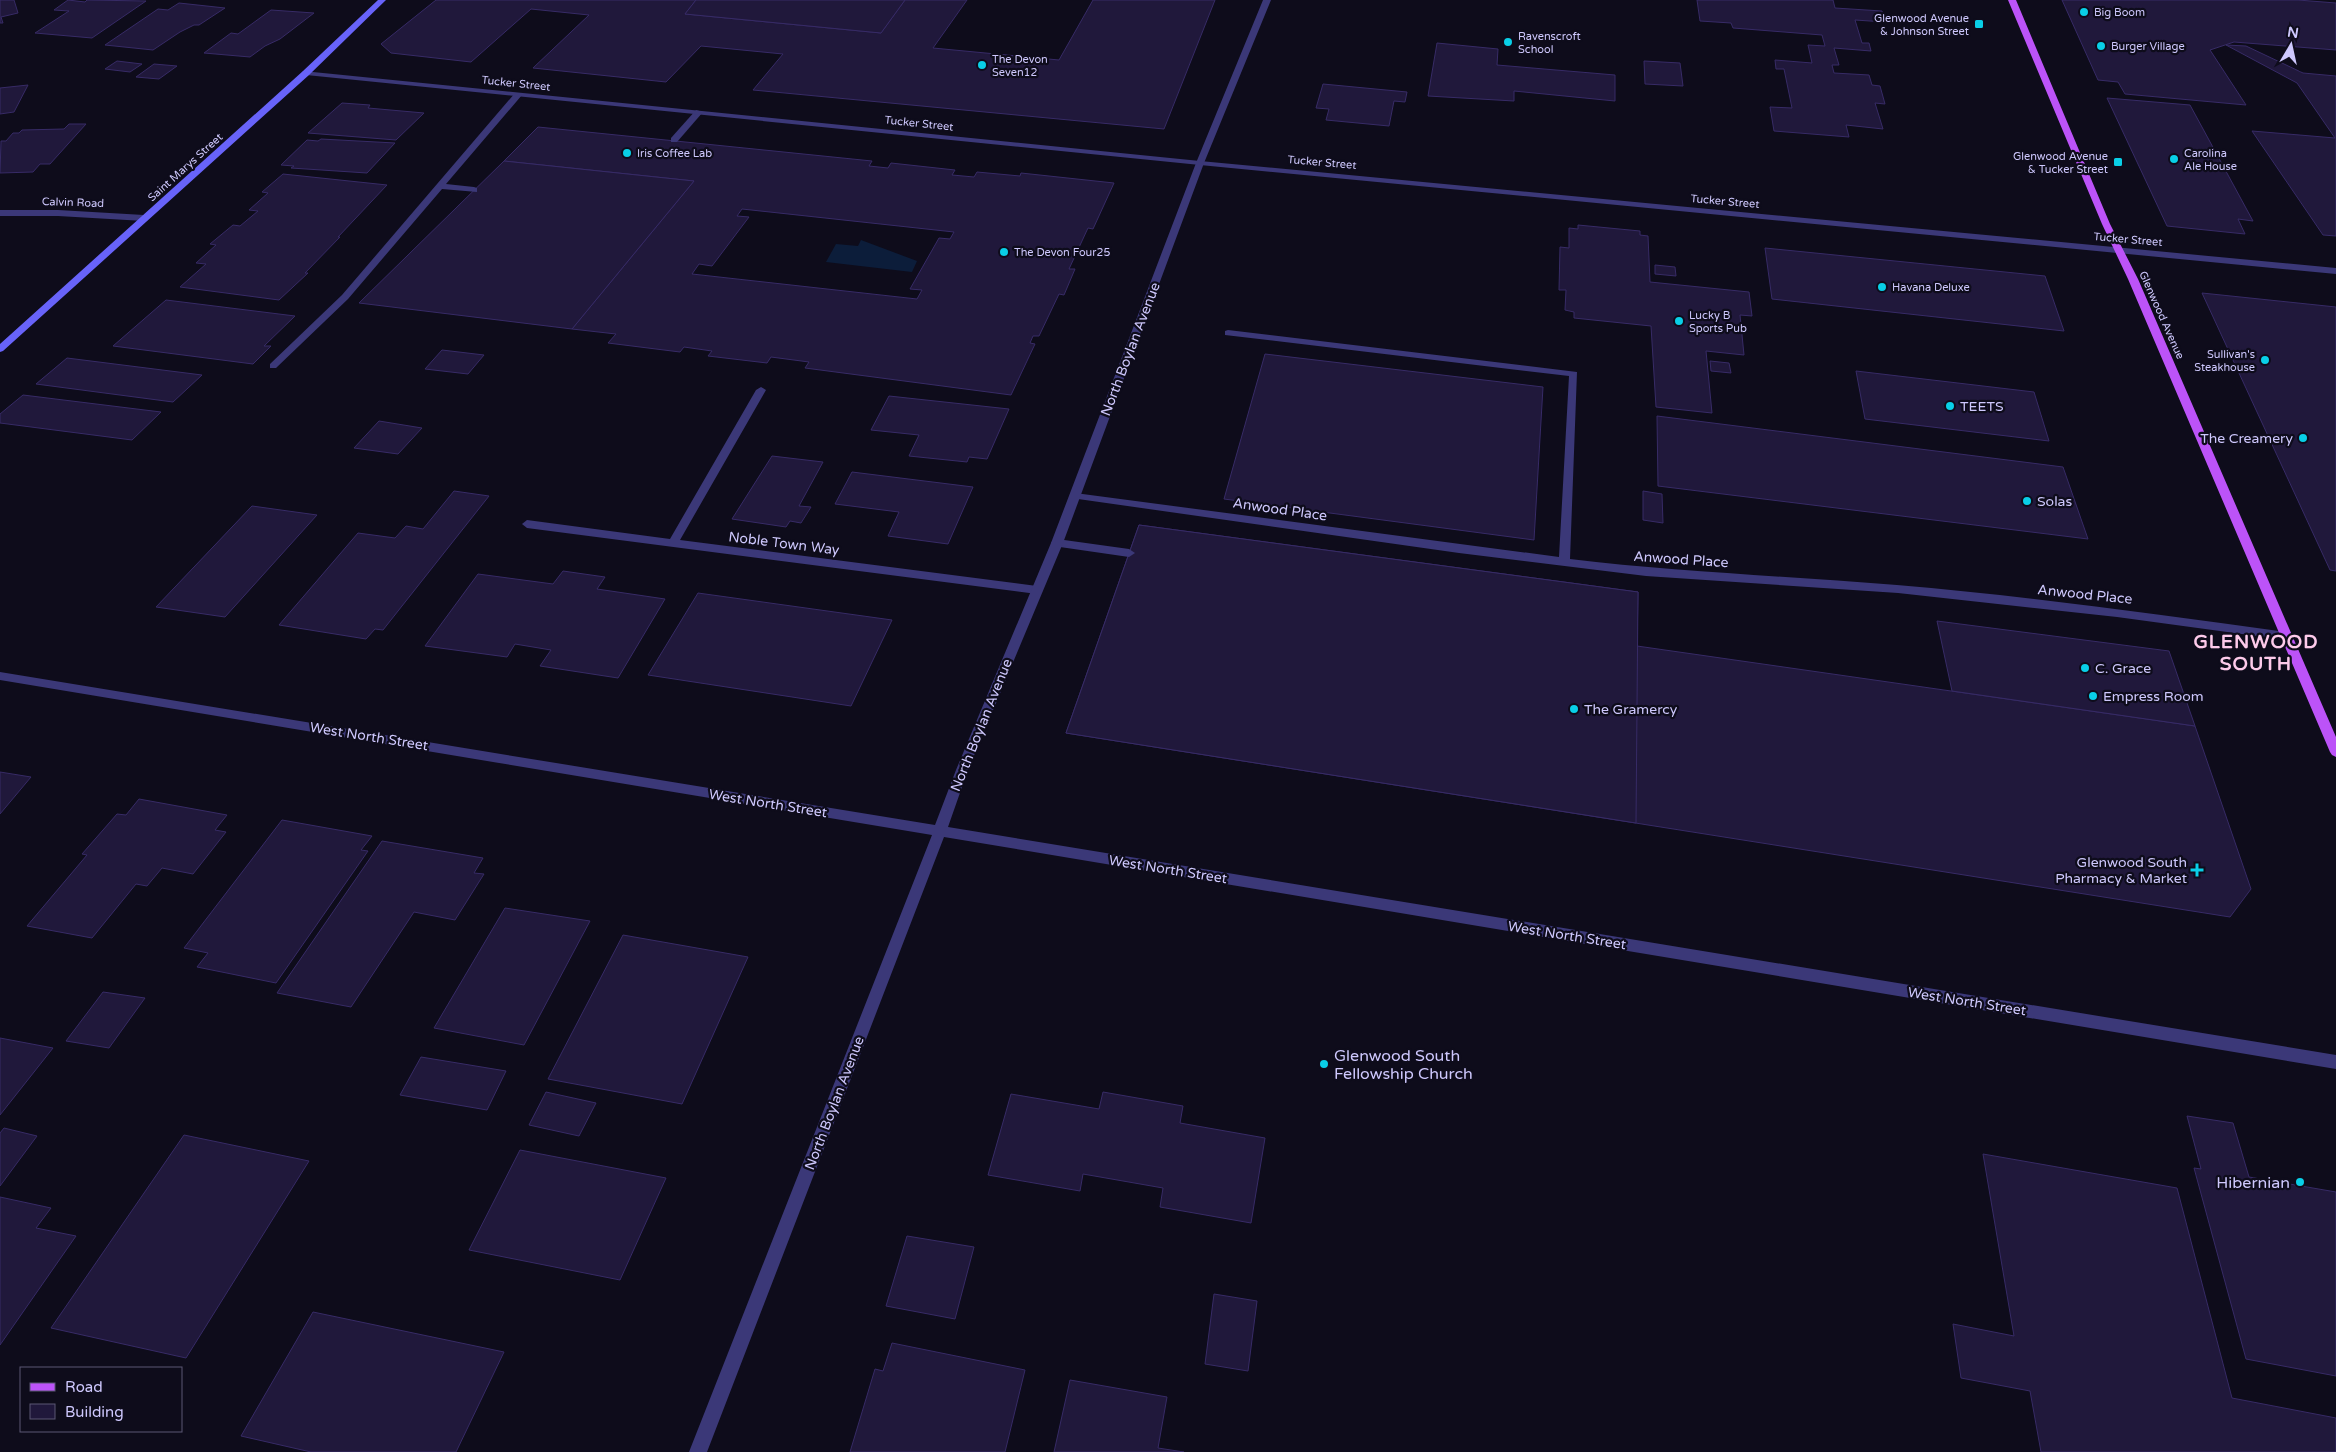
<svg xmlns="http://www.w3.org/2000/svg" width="2336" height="1452" font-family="'Varela Round',sans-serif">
	<rect width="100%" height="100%" fill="#0e0c1b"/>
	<path fill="#0c1d3a" d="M 861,240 L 917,261 L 912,272 L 826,262 L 836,244 L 858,246 Z"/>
	<g fill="#20183b" stroke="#372b66" fill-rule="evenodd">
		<path d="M 0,0 L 14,0 L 18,13 L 1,17 L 3,23 L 0,23 Z"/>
		<path d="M 68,0 L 85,2 L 87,0 L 146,1 L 92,38 L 35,33 L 69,11 L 54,10 Z"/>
		<path d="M 436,0 L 696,0 L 685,14 L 881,33 L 905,0 L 967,0 L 933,48 L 1059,60 L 1093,0 L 1215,0 L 1164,129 L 753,90 L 783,54 L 701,46 L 666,82 L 533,68 L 589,15 L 531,9 L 471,62 L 391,53 L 381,44 Z"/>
		<path d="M 696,0 L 905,0 L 881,33 L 685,14 Z"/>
		<path d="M 1697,0 L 1833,0 L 1835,8 L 1882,11 L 1885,22 L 1855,20 L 1862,43 L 1869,43 L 1871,51 L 1834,48 L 1839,65 L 1832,65 L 1834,73 L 1869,75 L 1872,85 L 1880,86 L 1885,104 L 1875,103 L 1883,129 L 1846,125 L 1849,137 L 1774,131 L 1770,107 L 1792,108 L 1784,69 L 1776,69 L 1775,60 L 1812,63 L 1808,45 L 1825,46 L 1822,35 L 1733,28 L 1731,23 L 1700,21 Z"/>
		<path d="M 2062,0 L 2298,0 L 2336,3 L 2336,50 L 2234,42 L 2210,50 L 2246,105 L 2125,94 L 2118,82 L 2098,80 Z"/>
		<path d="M 179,3 L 225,8 L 199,25 L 194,25 L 180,32 L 153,50 L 105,45 L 158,9 L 168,10 Z"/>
		<path d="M 271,10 L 314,13 L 280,39 L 265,46 L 250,57 L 204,53 L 231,33 L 238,34 Z"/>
		<path d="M 1437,43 L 1498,49 L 1497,65 L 1615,75 L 1615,101 L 1514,91 L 1514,101 L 1428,96 Z"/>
		<path d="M 2226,45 L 2246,46 L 2303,73 L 2336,76 L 2336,236 L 2323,235 L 2252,131 L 2335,138 L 2297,83 Z"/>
		<path d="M 117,61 L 142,64 L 130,72 L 105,69 Z"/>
		<path d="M 1644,61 L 1680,63 L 1683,86 L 1645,84 Z"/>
		<path d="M 154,64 L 177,66 L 159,79 L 136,77 Z"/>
		<path d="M 1323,84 L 1407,92 L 1405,102 L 1394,101 L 1389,126 L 1326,120 L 1329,109 L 1316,108 Z"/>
		<path d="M 28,85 L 14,112 L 0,114 L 0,88 Z"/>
		<path d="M 2107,98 L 2190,105 L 2253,221 L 2238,219 L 2245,234 L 2167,226 Z"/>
		<path d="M 342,103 L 370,105 L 368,108 L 424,113 L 396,140 L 308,133 Z"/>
		<path d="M 69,124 L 86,124 L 50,164 L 40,164 L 33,172 L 0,173 L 1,141 L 6,141 L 13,133 L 19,133 L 22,130 L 64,129 Z"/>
		<path d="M 538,127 L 872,161 L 869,166 L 888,168 L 891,163 L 955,170 L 952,175 L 974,177 L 977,172 L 1020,176 L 1021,173 L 1114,183 L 1093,229 L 1088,228 L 1069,269 L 1075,269 L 1064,295 L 1059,294 L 1039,336 L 1033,336 L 1030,343 L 1035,344 L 1011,395 L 805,368 L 809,362 L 771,357 L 767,363 L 708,356 L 712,351 L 684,347 L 680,352 L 608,343 L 616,334 L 572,329 L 694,181 L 504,161 ZM 742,209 L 954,232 L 950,239 L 939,238 L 910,289 L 922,290 L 917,299 L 692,274 L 699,264 L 712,266 L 749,217 L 737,216 Z"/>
		<path d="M 321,139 L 395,143 L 367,173 L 291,168 L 294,166 L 281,165 L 307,140 L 318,141 Z"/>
		<path d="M 504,161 L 694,181 L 572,329 L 359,303 Z"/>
		<path d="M 283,174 L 387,185 L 338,237 L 340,237 L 305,273 L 308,273 L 279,300 L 180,287 L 206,264 L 196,263 L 216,245 L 210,244 L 233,225 L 240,226 L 258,211 L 249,210 L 268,193 L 262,192 Z"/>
		<path d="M 1578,225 L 1640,231 L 1640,235 L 1648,236 L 1650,282 L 1749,292 L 1752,316 L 1740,315 L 1744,355 L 1706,351 L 1712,413 L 1656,407 L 1651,326 L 1574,318 L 1574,312 L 1565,310 L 1566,290 L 1559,290 L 1560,247 L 1569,248 L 1569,228 L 1578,229 Z"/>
		<path d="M 1765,248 L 2045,276 L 2064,331 L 1772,299 Z"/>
		<path d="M 1655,265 L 1675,267 L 1676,276 L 1655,274 Z"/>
		<path d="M 2202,293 L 2336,307 L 2336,571 L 2330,570 Z"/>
		<path d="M 166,300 L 295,316 L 264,346 L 271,346 L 253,364 L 113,346 Z"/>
		<path d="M 442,350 L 484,355 L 468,374 L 425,369 Z"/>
		<path d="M 1265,354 L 1543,387 L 1534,540 L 1224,499 Z"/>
		<path d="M 67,358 L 202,375 L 173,402 L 36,384 Z"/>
		<path d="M 1710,361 L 1729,363 L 1731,373 L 1711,371 Z"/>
		<path d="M 1856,371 L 2034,392 L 2049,441 L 1865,419 Z"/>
		<path d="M 23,395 L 161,412 L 132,440 L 0,423 L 0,414 Z"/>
		<path d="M 889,396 L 1009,409 L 987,459 L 969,457 L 967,462 L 909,456 L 919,435 L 871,430 Z"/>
		<path d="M 1657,416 L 2063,467 L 2088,539 L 1658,486 Z"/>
		<path d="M 379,421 L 422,428 L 398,454 L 354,448 Z"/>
		<path d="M 772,456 L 823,462 L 799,506 L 811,507 L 801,523 L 790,521 L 786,527 L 732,519 Z"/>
		<path d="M 852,472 L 973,487 L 948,544 L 888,536 L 899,512 L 835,504 Z"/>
		<path d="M 454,491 L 489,496 L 383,630 L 375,629 L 366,639 L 279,625 L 358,533 L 395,538 L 406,526 L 423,529 Z"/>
		<path d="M 1643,491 L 1662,494 L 1663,523 L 1643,520 Z"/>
		<path d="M 252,506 L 317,515 L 225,617 L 156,607 Z"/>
		<path d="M 1139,525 L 1638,592 L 1637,646 L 2195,726 L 2251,889 L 2230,917 L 1066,733 Z"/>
		<path d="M 1139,525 L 1638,592 L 1636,823 L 1066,733 Z"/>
		<path d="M 563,571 L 605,577 L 597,589 L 665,599 L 618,678 L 540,666 L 551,650 L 515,644 L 507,657 L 425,646 L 478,574 L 553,584 Z"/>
		<path d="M 698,593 L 892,620 L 851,706 L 648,675 Z"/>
		<path d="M 1937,621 L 2169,651 L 2195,726 L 1952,691 Z"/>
		<path d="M 0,772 L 31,777 L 0,814 Z"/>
		<path d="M 139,799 L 227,815 L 215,830 L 226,832 L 193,874 L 162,868 L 147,886 L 136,884 L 92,938 L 27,926 L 87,855 L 82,854 L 117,814 L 126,815 Z"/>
		<path d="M 282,820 L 372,836 L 361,850 L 368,851 L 276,983 L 197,967 L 208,953 L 184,948 Z"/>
		<path d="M 382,841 L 483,858 L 474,873 L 484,874 L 455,920 L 414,912 L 351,1007 L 277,993 Z"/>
		<path d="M 505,908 L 590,921 L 524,1045 L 434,1028 Z"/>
		<path d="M 623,935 L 748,957 L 682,1104 L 548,1079 Z"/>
		<path d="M 103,992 L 145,998 L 109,1048 L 66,1041 Z"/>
		<path d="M 0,1038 L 53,1048 L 0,1115 Z"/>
		<path d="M 421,1057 L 506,1071 L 487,1110 L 400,1095 Z"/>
		<path d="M 546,1092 L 596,1103 L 579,1136 L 529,1125 Z"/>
		<path d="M 1103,1092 L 1183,1106 L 1180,1123 L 1265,1138 L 1251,1223 L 1160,1207 L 1163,1188 L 1083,1174 L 1080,1191 L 988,1175 L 1011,1094 L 1099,1109 Z"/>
		<path d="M 2187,1116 L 2233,1123 L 2249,1177 L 2336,1192 L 2336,1376 L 2246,1359 L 2194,1168 L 2201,1169 Z"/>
		<path d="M 4,1128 L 37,1136 L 0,1186 L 0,1133 Z"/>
		<path d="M 184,1135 L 309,1161 L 186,1358 L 51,1328 Z"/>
		<path d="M 520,1150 L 666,1178 L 620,1280 L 469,1250 Z"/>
		<path d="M 1983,1154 L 2177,1188 L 2232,1398 L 2336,1418 L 2336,1452 L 2041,1452 L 2030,1391 L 1961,1378 L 1953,1324 L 2014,1336 Z"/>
		<path d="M 0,1197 L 51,1208 L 36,1228 L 76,1236 L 0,1345 Z"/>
		<path d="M 907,1236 L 974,1247 L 955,1319 L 886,1306 Z"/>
		<path d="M 1214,1294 L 1257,1301 L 1248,1371 L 1205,1364 Z"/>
		<path d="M 313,1312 L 504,1352 L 456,1452 L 311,1452 L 241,1436 Z"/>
		<path d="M 892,1343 L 1025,1370 L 1005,1452 L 850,1452 L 875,1369 L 883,1371 Z"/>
		<path d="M 1070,1380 L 1167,1397 L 1158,1448 L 1184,1452 L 1054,1452 Z"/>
	</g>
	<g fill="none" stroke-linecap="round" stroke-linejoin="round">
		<g fill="#3b3878" fill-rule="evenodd">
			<path d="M 515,93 L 522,95 L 446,184 L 474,187 L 477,188 L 477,192 L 442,189 L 348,299 L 276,368 L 270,368 L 270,364 L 342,295 Z"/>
			<path d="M 696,110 L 703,112 L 677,142 L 671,142 L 671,138 Z"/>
			<path d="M 1228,330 L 1577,372 L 1570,559 C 1678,572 1788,576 1897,585 C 2027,596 2157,614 2286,632 L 2292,636 L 2286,640 L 2117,617 L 1898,593 L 1646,576 L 1459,553 L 1071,498 L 1070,496 L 1075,493 L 1559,557 L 1569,376 L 1225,335 L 1225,331 Z"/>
			<path d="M 1057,539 L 1129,549 L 1135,553 L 1129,557 L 1053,546 L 1051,543 L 1053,540 Z"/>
		</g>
		<g fill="#3b3878" fill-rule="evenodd">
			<path d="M 303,71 L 1200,161 L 2336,268 L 2336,274 L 1200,165 L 306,75 L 302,73 Z"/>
			<path d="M 0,210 L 58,210 L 144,215 L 148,218 L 144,221 L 58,216 L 0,216 Z"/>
			<path d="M 761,387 L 766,390 L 680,540 L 1037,586 L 1043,590 L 1041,593 L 1037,594 L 527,528 L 522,524 L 527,520 L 670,539 L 756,390 Z"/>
		</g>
		<path fill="#3b3878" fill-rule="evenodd" d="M 1263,0 L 1271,0 L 1204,163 L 1063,543 L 968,770 L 948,827 L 2336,1055 L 2336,1069 L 944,837 L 707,1452 L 689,1452 L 932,835 L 0,680 L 0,672 L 935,825 L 956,770 L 1051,543 L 1196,163 Z"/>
		<path fill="#6863f9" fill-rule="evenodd" d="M 378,0 L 386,0 L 309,75 L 3,351 L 0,352 L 0,344 L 303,71 Z"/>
		<path fill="#bc53f8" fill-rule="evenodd" d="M 2008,0 L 2016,0 L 2110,224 L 2138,279 L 2336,737 L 2336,757 L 2332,755 L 2330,752 L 2128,279 L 2102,224 Z"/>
	</g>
	<g fill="#09cfe7" stroke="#0e0c1b" stroke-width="2">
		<circle cx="2084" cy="12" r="5"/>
		<rect x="1974" y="19" width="10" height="10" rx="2.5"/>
		<circle cx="1508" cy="42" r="5"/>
		<circle cx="2101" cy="46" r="5"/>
		<circle cx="982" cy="65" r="5"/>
		<circle cx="627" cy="153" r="5"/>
		<circle cx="2174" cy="159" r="5"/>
		<rect x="2113" y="157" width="10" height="10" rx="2.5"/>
		<circle cx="1004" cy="252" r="5"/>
		<circle cx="1882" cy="287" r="5"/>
		<circle cx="1679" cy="321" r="5"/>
		<circle cx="2265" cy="360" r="5"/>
		<circle cx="1950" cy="406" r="5"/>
		<circle cx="2303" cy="438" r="5"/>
		<circle cx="2027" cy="501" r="5"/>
		<circle cx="2085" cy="668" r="5"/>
		<circle cx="2093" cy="696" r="5"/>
		<circle cx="1574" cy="709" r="5"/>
		<path d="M2194.5 862.5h5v5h5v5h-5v5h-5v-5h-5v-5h5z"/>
		<circle cx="1324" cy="1064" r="5"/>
		<circle cx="2300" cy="1182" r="5"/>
	</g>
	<g text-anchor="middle" stroke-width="4.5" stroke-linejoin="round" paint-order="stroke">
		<g font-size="11" fill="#cec8fd" stroke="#0e0c1b" text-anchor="start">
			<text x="2094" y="16">Big Boom</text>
			<text x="1969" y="22" text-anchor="end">Glenwood Avenue<tspan x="1969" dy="13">&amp; Johnson Street</tspan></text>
			<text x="1518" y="40">Ravenscroft<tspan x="1518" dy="13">School</tspan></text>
			<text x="2111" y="50">Burger Village</text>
			<text x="992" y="63">The Devon<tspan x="992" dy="13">Seven12</tspan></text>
			<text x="637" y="157">Iris Coffee Lab</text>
			<text x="2184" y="157">Carolina<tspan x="2184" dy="13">Ale House</tspan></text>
			<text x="2108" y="160" text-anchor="end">Glenwood Avenue<tspan x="2108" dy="13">&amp; Tucker Street</tspan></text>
			<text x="1014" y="256">The Devon Four25</text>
			<text x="1892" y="291">Havana Deluxe</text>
			<text x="1689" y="319">Lucky B<tspan x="1689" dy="13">Sports Pub</tspan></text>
			<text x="2255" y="358" text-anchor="end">Sullivan's<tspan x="2255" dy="13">Steakhouse</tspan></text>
		</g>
		<g font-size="11" fill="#cec8fd" stroke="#0e0c1b">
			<text transform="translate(516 83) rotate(6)" y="4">Tucker Street</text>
			<text transform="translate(919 123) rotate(6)" y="4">Tucker Street</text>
			<text transform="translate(1322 162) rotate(5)" y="4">Tucker Street</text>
			<text transform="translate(185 167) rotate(-42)" y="4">Saint Marys Street</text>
			<text transform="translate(1725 201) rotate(5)" y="4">Tucker Street</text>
			<text transform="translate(73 202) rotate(2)" y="4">Calvin Road</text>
			<text transform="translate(2128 239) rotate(5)" y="4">Tucker Street</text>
			<text transform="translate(2162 315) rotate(66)" y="4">Glenwood Avenue</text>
		</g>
		<g font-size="14" fill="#cec8fd" stroke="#0e0c1b">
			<text transform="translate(1130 349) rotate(-69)" y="5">North Boylan Avenue</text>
			<text transform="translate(1280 509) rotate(8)" y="5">Anwood Place</text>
			<text transform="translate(784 543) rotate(7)" y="5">Noble Town Way</text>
			<text transform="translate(1681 559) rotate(4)" y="5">Anwood Place</text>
			<text transform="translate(2085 594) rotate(6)" y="5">Anwood Place</text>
			<text transform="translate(981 725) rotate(-68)" y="5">North Boylan Avenue</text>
			<text transform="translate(369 736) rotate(9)" y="5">West North Street</text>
			<text transform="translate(768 803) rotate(9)" y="5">West North Street</text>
			<text transform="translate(1168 869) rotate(9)" y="5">West North Street</text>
			<text transform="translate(1567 935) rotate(9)" y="5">West North Street</text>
			<text transform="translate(1967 1001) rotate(9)" y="5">West North Street</text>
			<text transform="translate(834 1103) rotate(-69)" y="5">North Boylan Avenue</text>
		</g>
		<g font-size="14" fill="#cec8fd" stroke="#0e0c1b" text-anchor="start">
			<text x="1960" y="411">TEETS</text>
			<text x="2293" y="443" text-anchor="end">The Creamery</text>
			<text x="2037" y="506">Solas</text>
			<text x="2095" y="673">C. Grace</text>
			<text x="2103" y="701">Empress Room</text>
			<text x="1584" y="714">The Gramercy</text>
			<text x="2187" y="867" text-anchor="end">Glenwood South<tspan x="2187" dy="16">Pharmacy &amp; Market</tspan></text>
		</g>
		<g font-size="16" fill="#cec8fd" stroke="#0e0c1b" text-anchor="start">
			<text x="1334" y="1061">Glenwood South<tspan x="1334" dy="18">Fellowship Church</tspan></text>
			<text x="2290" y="1188" text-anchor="end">Hibernian</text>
		</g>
		<g font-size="19" font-weight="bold" letter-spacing="1" fill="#fdcaea" stroke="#0e0c1b">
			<text x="2256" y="648">GLENWOOD<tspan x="2256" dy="22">SOUTH</tspan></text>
		</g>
	</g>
	<rect x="20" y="1367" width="162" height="65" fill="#0e0c1b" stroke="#5b5775"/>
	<rect x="30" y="1383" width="25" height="8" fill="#bc53f8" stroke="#5b5775"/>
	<text x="65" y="1392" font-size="15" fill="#cec8fd">Road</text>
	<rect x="30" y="1404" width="25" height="15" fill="#20183b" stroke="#5b5775"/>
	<text x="65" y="1417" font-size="15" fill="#cec8fd">Building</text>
	<g transform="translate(2291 45) rotate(9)" stroke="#0e0c1b" stroke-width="4" paint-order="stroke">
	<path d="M0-4L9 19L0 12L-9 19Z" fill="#cec8fd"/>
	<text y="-8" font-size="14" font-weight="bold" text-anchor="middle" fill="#cec8fd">N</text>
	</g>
</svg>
